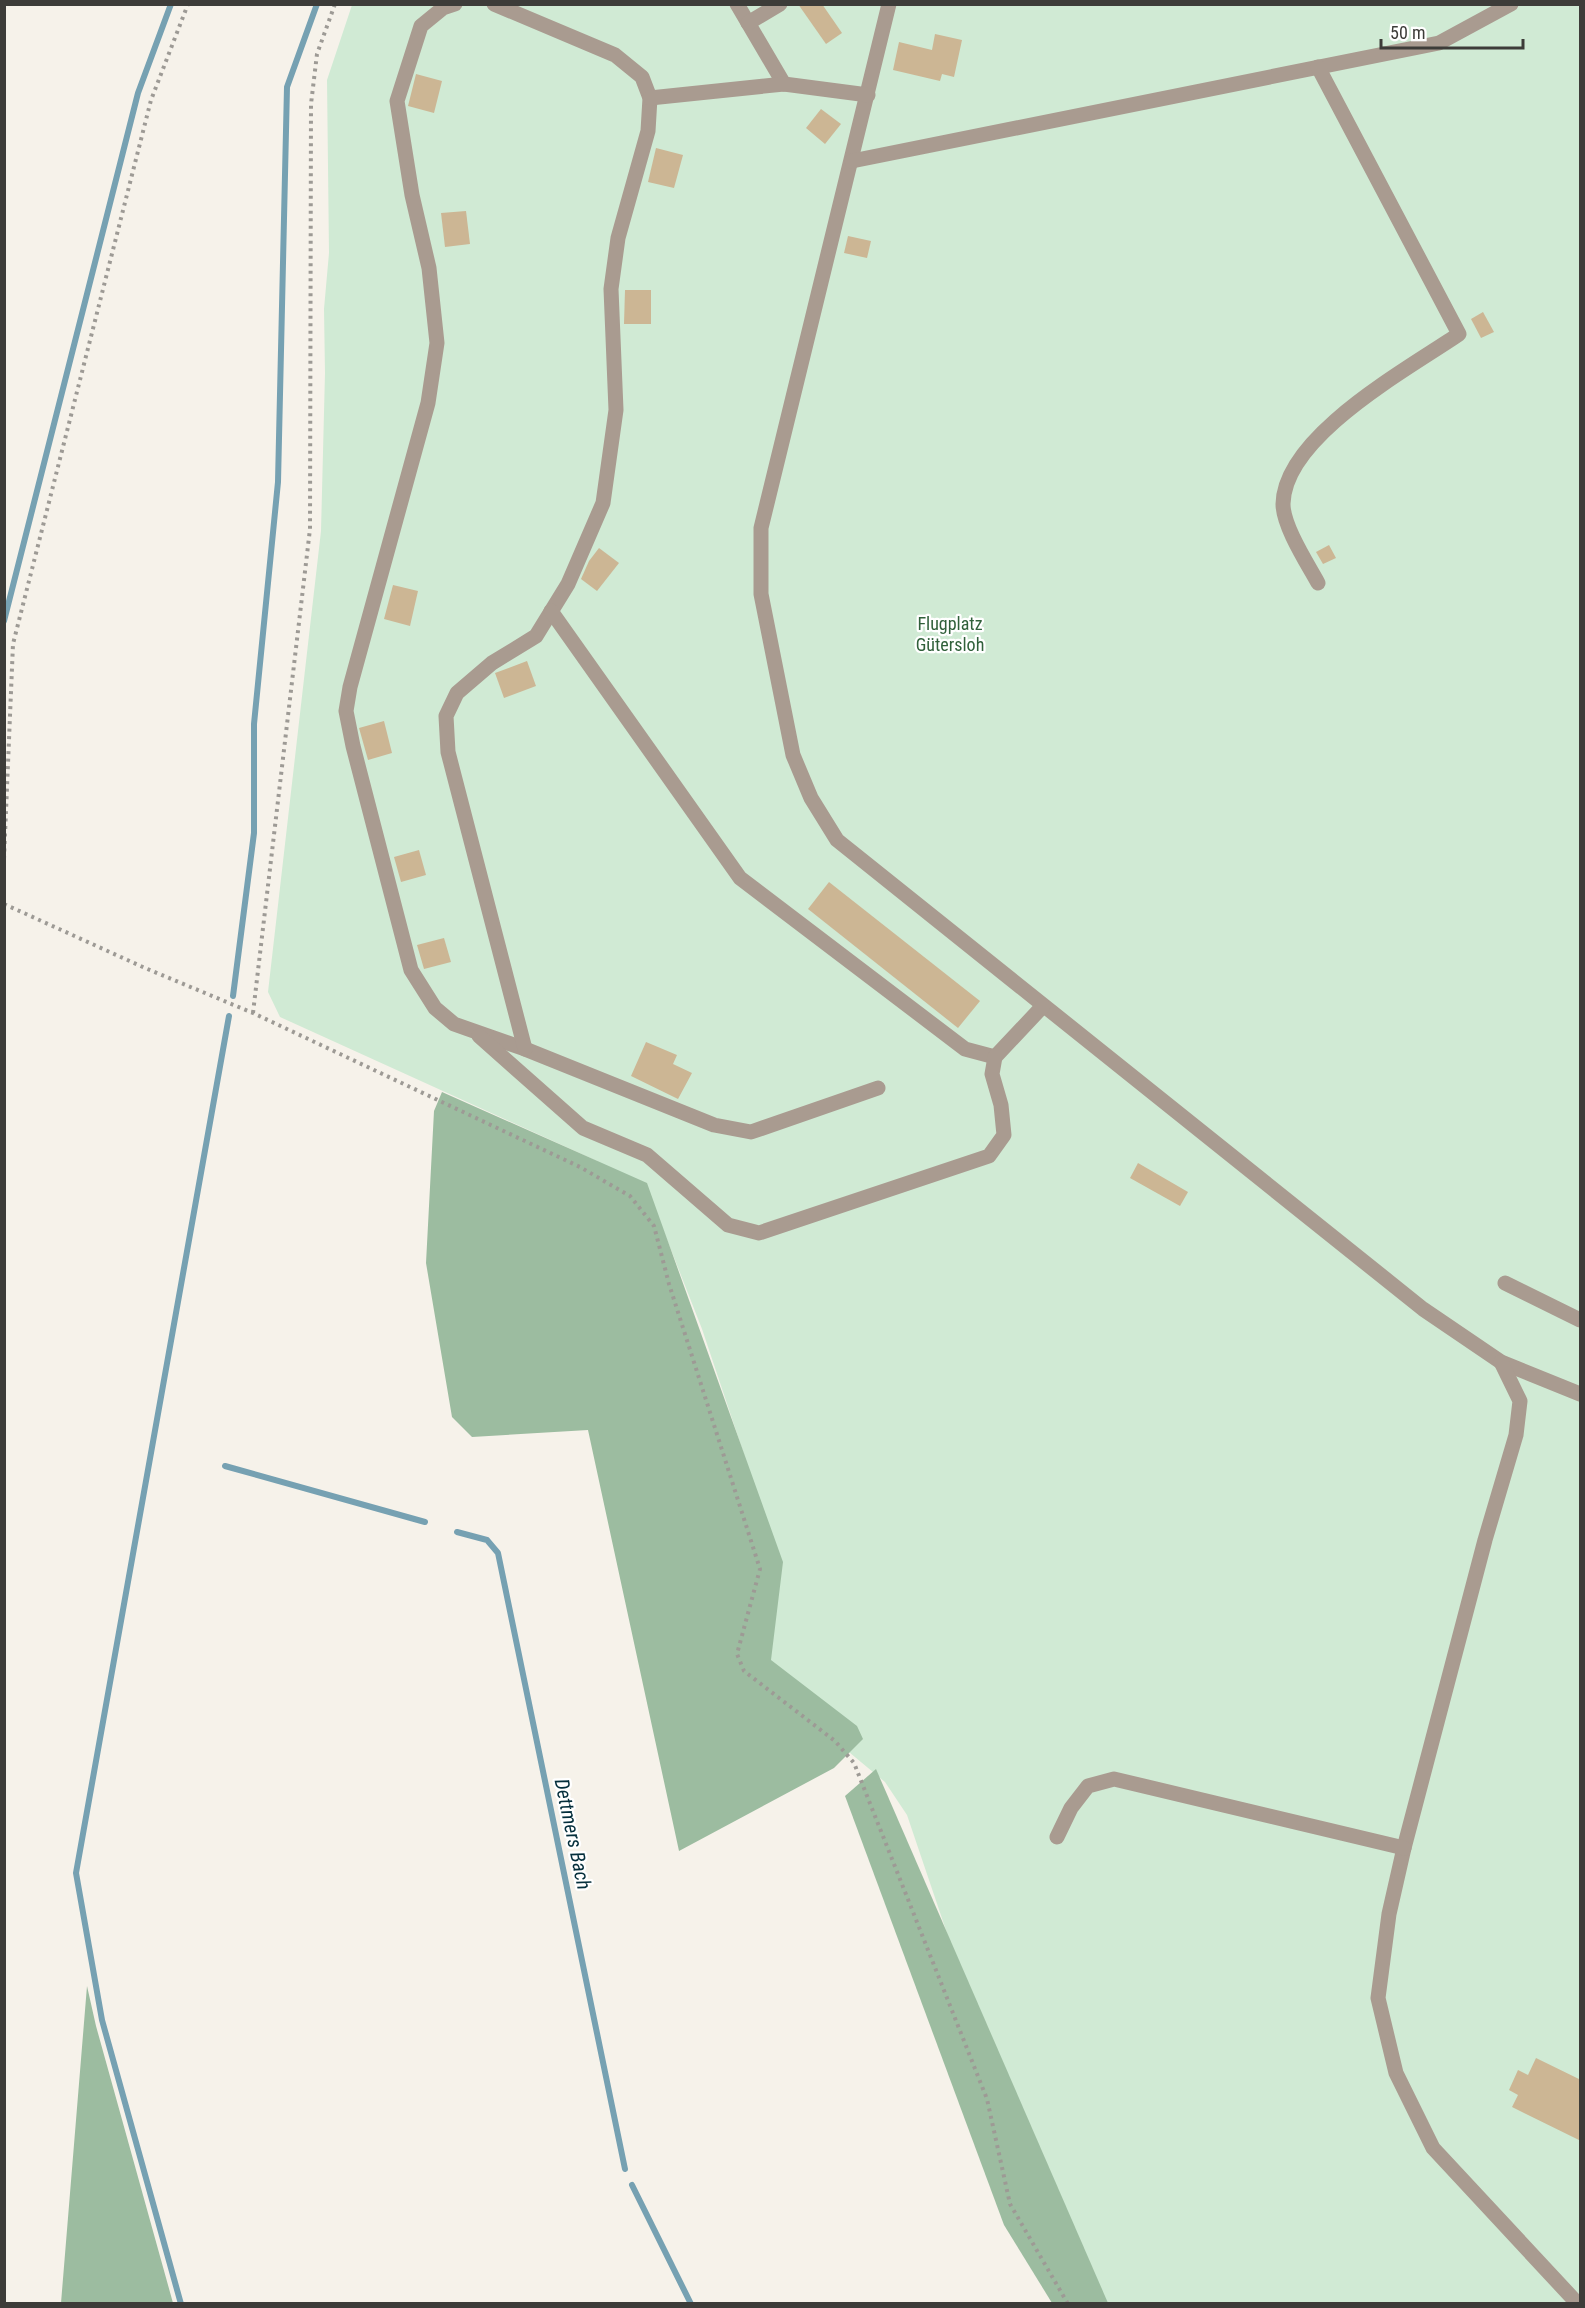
<svg xmlns="http://www.w3.org/2000/svg" width="1585" height="2308" font-family="'Roboto Condensed',sans-serif">
	<rect width="100%" height="100%" fill="#f6f2ea"/>
	<path fill="#d0ead4" d="M 352,5 L 1580,5 L 1580,2303 L 1090,2303 L 1019,2146 L 907,1815 L 885,1782 L 749,1669 L 780,1562 L 702,1329 L 655,1209 L 597,1161 L 280,1017 L 268,992 L 321,531 L 325,373 L 324,309 L 329,253 L 327,80 Z"/>
	<g fill="#9cbca0">
		<path d="M 442,1092 L 647,1183 L 783,1562 L 771,1660 L 857,1726 L 863,1739 L 834,1768 L 679,1851 L 588,1430 L 472,1437 L 452,1417 L 426,1263 L 434,1111 Z"/>
		<path d="M 876,1769 L 1108,2303 L 1052,2303 L 1004,2225 L 845,1796 Z"/>
		<path d="M 87,1986 L 96,2026 L 173,2303 L 61,2303 Z"/>
	</g>
	<g fill="none" stroke-linecap="round" stroke-linejoin="round">
		<g stroke="#76a1b2" stroke-width="6">
			<path d="M 4,621 L 138,93 L 171,4"/>
			<path d="M 233,996 L 254,833 L 254,724 L 278,482 L 287,87 L 317,4"/>
			<path d="M 225,1466 L 425,1522"/>
			<path d="M 457,1532 L 487,1540 L 498,1553 L 625,2169"/>
			<path d="M 632,2185 L 691,2304"/>
			<path d="M 181,2304 L 102,2020 L 76,1873 L 229,1016"/>
		</g>
	</g>
	<g fill="#ccb694">
		<path d="M 798,4 L 822,4 L 842,33 L 826,44 Z"/>
		<path d="M 935,34 L 962,40 L 954,77 L 942,74 L 940,81 L 893,70 L 899,42 L 932,50 Z"/>
		<path d="M 416,74 L 442,81 L 434,113 L 408,106 Z"/>
		<path d="M 821,109 L 841,124 L 825,144 L 806,128 Z"/>
		<path d="M 656,148 L 683,155 L 674,188 L 648,182 Z"/>
		<path d="M 466,211 L 470,244 L 445,247 L 441,213 Z"/>
		<path d="M 848,236 L 871,241 L 867,258 L 844,253 Z"/>
		<path d="M 625,290 L 651,290 L 651,324 L 624,324 Z"/>
		<path d="M 1483,312 L 1494,332 L 1481,338 L 1471,319 Z"/>
		<path d="M 1329,545 L 1336,558 L 1323,564 L 1316,552 Z"/>
		<path d="M 599,548 L 619,563 L 597,591 L 581,579 L 589,561 Z"/>
		<path d="M 393,585 L 418,591 L 410,626 L 384,619 Z"/>
		<path d="M 527,661 L 536,686 L 504,698 L 495,673 Z"/>
		<path d="M 384,721 L 392,753 L 368,760 L 359,728 Z"/>
		<path d="M 419,850 L 426,875 L 401,882 L 394,857 Z"/>
		<path d="M 829,882 L 980,1001 L 958,1028 L 808,909 Z"/>
		<path d="M 444,938 L 451,962 L 424,969 L 417,945 Z"/>
		<path d="M 646,1042 L 677,1055 L 673,1064 L 692,1073 L 678,1099 L 631,1076 Z"/>
		<path d="M 1138,1163 L 1188,1192 L 1180,1206 L 1130,1178 Z"/>
		<path d="M 1536,2058 L 1581,2080 L 1581,2141 L 1512,2107 L 1518,2095 L 1509,2090 L 1518,2070 L 1528,2075 Z"/>
	</g>
	<g fill="none" stroke-linecap="round" stroke-linejoin="round">
		<g stroke="#9d9a95" stroke-width="4" stroke-dasharray="3 4.5" stroke-linecap="butt">
			<path d="M 4,859 L 13,644 L 151,100 L 188,4"/>
			<path d="M 4,904 L 145,968 L 253,1013 L 580,1167 L 630,1196 L 654,1226 L 669,1284 L 760,1569 L 737,1654 L 744,1671 L 835,1741 L 854,1763 L 987,2099 L 1010,2204 L 1068,2304"/>
			<path d="M 253,1013 L 310,529 L 311,104 L 317,54 L 335,4"/>
		</g>
		<g stroke="#a99b90" stroke-width="15">
			<path d="M 455,4 L 443,8 L 421,26 L 397,101 L 412,195 L 429,268 L 437,343 L 428,403 L 350,687 L 346,711 L 353,746 L 411,970 L 435,1008 L 454,1024 L 525,1049 L 714,1125 L 751,1132 L 878,1088"/>
			<path d="M 494,4 L 615,55 L 642,77 L 650,98 L 648,131 L 618,238 L 611,289 L 616,410 L 603,503 L 568,584 L 536,636 L 492,663 L 457,693 L 446,716 L 448,752 L 525,1049"/>
			<path d="M 737,4 L 784,84"/>
			<path d="M 889,4 L 761,528 L 761,594 L 793,755 L 811,798 L 837,840 L 1423,1309 L 1501,1362 L 1580,1394"/>
			<path d="M 748,23 L 780,4"/>
			<path d="M 650,98 L 784,84 L 868,95"/>
			<path d="M 852,161 L 1439,43 L 1511,4"/>
			<path d="M 1318,583 C 1307,563 1283,526 1283,504 C 1284,436 1408,369 1459,334 L 1318,67"/>
			<path d="M 551,611 L 740,878 L 965,1049 L 995,1057"/>
			<path d="M 479,1036 L 583,1128 L 647,1155 L 728,1225 L 759,1233 L 989,1156 L 1004,1135 L 1001,1105 L 992,1074 L 995,1057 L 1043,1006"/>
			<path d="M 1505,1283 L 1580,1320"/>
			<path d="M 1501,1362 L 1520,1401 L 1516,1435 L 1485,1540 L 1404,1848 L 1389,1914 L 1378,1998 L 1396,2073 L 1433,2148 L 1578,2304"/>
			<path d="M 1057,1837 L 1071,1808 L 1088,1786 L 1114,1779 L 1404,1848"/>
		</g>
	</g>
	<g text-anchor="middle" stroke-width="4.5" stroke-linejoin="round" paint-order="stroke">
		<g font-size="18" fill="#30603a" stroke="#fff">
			<text x="950" y="630">Flugplatz<tspan x="950" dy="21">Gütersloh</tspan></text>
		</g>
		<g font-size="20" font-style="italic" fill="#042e3b" stroke="#fff">
			<text transform="translate(573 1834) rotate(78)" y="7">Dettmers Bach</text>
		</g>
	</g>
	<rect width="1585" height="2308" fill="none" stroke="#3d3c39" stroke-width="12"/>
	<path d="M1381 39v9h142v-9" fill="none" stroke="#3d3c39" stroke-width="3"/>
	<text x="1390" y="39" font-size="18" fill="#3d3c39" stroke="#ffffff" stroke-width="4.5" paint-order="stroke">50 m</text>
</svg>
